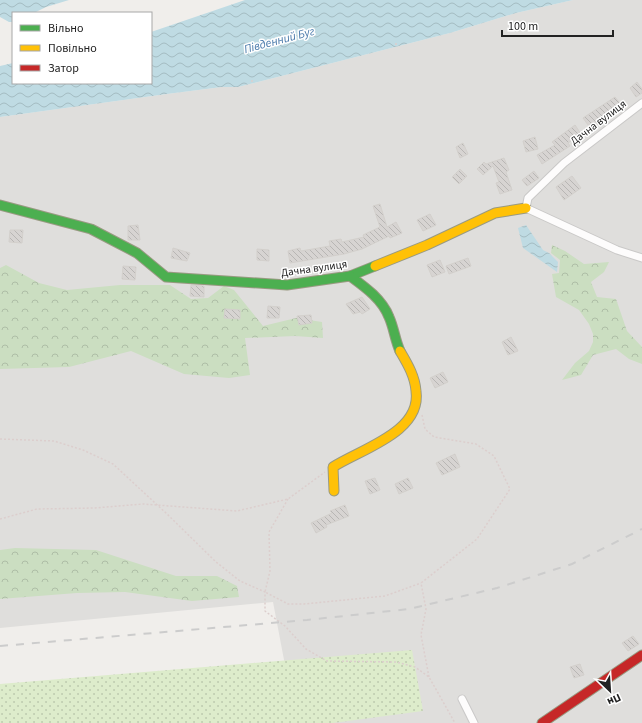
<svg xmlns="http://www.w3.org/2000/svg" width="642" height="723" font-family="'Source Sans 3',sans-serif">
	<defs>
		<pattern id="grass-dots" width="8" height="8" patternUnits="userSpaceOnUse"><rect width="8" height="8" fill="#ddeccb"/><path d="M2 2h.1M6 6h.1" fill="none" stroke="#bdcaae" stroke-width="1.8" stroke-linecap="round"/></pattern>
		<pattern id="forest-crowns" width="20" height="18" patternUnits="userSpaceOnUse"><rect width="20" height="18" fill="#cbdec1"/><path d="M2 6a3 3 0 1 1 6 0M12 15a3 3 0 1 1 6 0" fill="none" stroke="#aebea6"/></pattern>
		<pattern id="water-waves" width="16" height="10" patternUnits="userSpaceOnUse"><rect width="16" height="10" fill="#bfdbe3"/><path d="M0 5q4-4 8 0t8 0" fill="none" stroke="#a4bcc2"/></pattern>
		<pattern id="building-back-hatch" width="6" height="6" patternUnits="userSpaceOnUse"><rect width="6" height="6" fill="#d7d4d2"/><path d="M-1 5l2 2M0 0l6 6M5-1l2 2" fill="none" stroke="#b8b6b4"/></pattern>
	</defs>
	<rect width="100%" height="100%" fill="#f0eeeb"/>
	<path fill="#dfdedc" d="M 573,0 L 642,0 L 642,723 L 296,723 L 273,602 L 0,628 L 0,117 L 167,94 L 222,87 L 238,87 L 450,33 L 516,13 Z"/>
	<path fill="url(#grass-dots)" d="M 412,650 L 423,711 L 333,723 L 0,723 L 0,684 Z"/>
	<g fill="url(#forest-crowns)">
		<path d="M 552,245 L 565,251 L 584,264 L 609,262 L 604,272 L 591,282 L 597,297 L 616,299 L 627,331 L 642,347 L 642,364 L 629,359 L 616,349 L 593,355 L 581,375 L 562,380 L 575,363 L 589,351 L 593,342 L 593,334 L 589,324 L 579,310 L 556,297 L 552,274 L 559,273 L 560,260 L 551,253 Z"/>
		<path d="M 6,265 L 39,283 L 67,290 L 120,285 L 170,285 L 191,299 L 208,298 L 224,286 L 234,290 L 263,326 L 296,318 L 322,322 L 323,338 L 295,336 L 245,338 L 250,375 L 229,378 L 184,374 L 131,351 L 69,367 L 0,369 L 0,268 Z"/>
		<path d="M 15,548 L 96,550 L 176,576 L 217,576 L 237,586 L 239,597 L 192,601 L 125,592 L 77,593 L 0,599 L 0,550 Z"/>
	</g>
	<g fill="url(#water-waves)">
		<path d="M 0,0 L 69,0 L 46,7 L 34,13 L 13,13 L 13,22 L 9,22 L 0,17 Z"/>
		<path d="M 245,0 L 573,0 L 516,13 L 450,33 L 238,87 L 222,87 L 167,94 L 0,117 L 0,66 L 13,63 L 13,83 L 151,83 L 151,32 Z"/>
		<path d="M 526,225 L 543,250 L 549,253 L 558,262 L 557,272 L 523,248 L 518,228 Z"/>
	</g>
	<g fill="url(#building-back-hatch)" stroke="#d3d0cc">
		<path d="M 637,82 L 642,89 L 642,93 L 636,97 L 630,88 Z"/>
		<path d="M 615,97 L 622,106 L 591,129 L 583,118 Z"/>
		<path d="M 575,125 L 581,134 L 568,143 L 570,146 L 542,164 L 537,155 L 555,145 L 552,142 Z"/>
		<path d="M 535,137 L 538,149 L 526,152 L 523,141 Z"/>
		<path d="M 463,143 L 468,154 L 460,158 L 456,147 Z"/>
		<path d="M 504,158 L 509,170 L 506,172 L 512,190 L 500,194 L 496,183 L 499,182 L 493,166 L 483,175 L 477,169 L 484,162 L 486,164 Z"/>
		<path d="M 460,169 L 467,176 L 459,184 L 452,177 Z"/>
		<path d="M 534,171 L 539,178 L 527,186 L 522,180 Z"/>
		<path d="M 572,176 L 581,188 L 564,200 L 556,187 Z"/>
		<path d="M 380,204 L 387,227 L 396,222 L 402,233 L 390,238 L 389,236 L 362,249 L 344,254 L 290,263 L 288,251 L 300,248 L 301,251 L 330,246 L 329,241 L 341,239 L 342,242 L 364,237 L 363,235 L 380,227 L 373,206 Z"/>
		<path d="M 430,214 L 436,225 L 423,231 L 417,220 Z"/>
		<path d="M 138,225 L 140,240 L 128,240 L 128,226 Z"/>
		<path d="M 10,230 L 23,230 L 22,243 L 9,242 Z"/>
		<path d="M 173,248 L 190,253 L 187,261 L 171,258 Z"/>
		<path d="M 257,249 L 269,250 L 269,261 L 257,260 Z"/>
		<path d="M 468,258 L 471,266 L 449,274 L 446,266 Z"/>
		<path d="M 440,260 L 445,272 L 432,277 L 427,265 Z"/>
		<path d="M 123,266 L 136,267 L 135,280 L 122,279 Z"/>
		<path d="M 191,285 L 204,286 L 204,297 L 190,296 Z"/>
		<path d="M 362,297 L 370,309 L 362,314 L 360,312 L 353,314 L 346,304 Z"/>
		<path d="M 268,306 L 280,307 L 279,318 L 267,318 Z"/>
		<path d="M 225,309 L 240,310 L 240,319 L 224,318 Z"/>
		<path d="M 311,315 L 312,323 L 299,325 L 297,316 Z"/>
		<path d="M 511,337 L 518,351 L 508,355 L 502,342 Z"/>
		<path d="M 443,372 L 448,382 L 435,388 L 430,378 Z"/>
		<path d="M 455,454 L 460,467 L 442,475 L 436,463 Z"/>
		<path d="M 375,478 L 380,490 L 370,494 L 365,481 Z"/>
		<path d="M 408,478 L 413,488 L 399,494 L 395,484 Z"/>
		<path d="M 345,505 L 349,516 L 326,525 L 327,527 L 316,533 L 311,523 L 332,513 L 330,511 Z"/>
		<path d="M 633,636 L 639,644 L 628,651 L 622,643 Z"/>
		<path d="M 580,664 L 584,675 L 574,678 L 570,667 Z"/>
	</g>
	<g fill="none" stroke-linecap="round" stroke-linejoin="round">
		<defs>
			<g id="street">
				<path d="M 642,103 L 564,163 L 528,198 L 526,208 L 617,250 L 642,258"/>
				<path d="M 462,699 L 474,723"/>
			</g>
			<g id="fast">
				<path d="M 0,205 L 91,229 L 137,253 L 166,277 L 287,285 L 350,276 L 375,266"/>
				<path d="M 350,276 C 365,287 382,299 389,317 C 394,328 395,340 400,351"/>
			</g>
			<g id="slow">
				<path d="M 375,266 L 427,245 L 495,213 L 526,208"/>
				<path d="M 334,491 L 333,467 C 361,449 422,432 416,391 C 415,376 407,363 400,351"/>
			</g>
			<path id="jam" d="M 542,723 L 642,655"/>
		</defs>
		<use href="#street" stroke="#c9c8c7" stroke-width="9"/>
		<use href="#fast" stroke="#999a82" stroke-width="11"/>
		<use href="#slow" stroke="#999a82" stroke-width="11"/>
		<use href="#jam" stroke="#999a82" stroke-width="11"/>
		<g stroke="#dccecd" stroke-width="1.5" stroke-dasharray="2 2" stroke-linecap="butt">
			<path d="M 396,43 L 396,47"/>
			<path d="M 252,80 L 252,84"/>
			<path d="M 422,415 L 425,429 L 434,437 L 476,444 L 494,456 L 510,489 L 477,539 L 421,583 L 426,609 L 421,635 L 429,677"/>
			<path d="M 0,439 L 54,441 L 83,450 L 113,464 L 167,514 L 216,562 L 240,581 L 265,592 L 265,611 L 285,626 L 306,649 L 327,661 L 396,662 L 415,667 L 429,677 L 455,723"/>
			<path d="M 288,499 L 269,532 L 270,571 L 265,592 L 288,604 L 304,604 L 385,596 L 421,583"/>
			<path d="M 0,519 L 37,509 L 95,508 L 143,504 L 237,511 L 288,499 L 325,472"/>
		</g>
		<use href="#street" stroke="#fdfcfc" stroke-width="7"/>
		<use href="#fast" stroke="#4caf50" stroke-width="9"/>
		<use href="#slow" stroke="#ffc107" stroke-width="9"/>
		<use href="#jam" stroke="#c62828" stroke-width="9"/>
		<path stroke="#ccc" stroke-width="2" stroke-dasharray="8 8" stroke-linecap="butt" d="M 0,646 L 307,620 L 409,609 L 497,588 L 572,564 L 642,529"/>
	</g>
	<g text-anchor="middle" stroke-width="3" stroke-linejoin="round" paint-order="stroke">
		<g font-size="11" fill="#222" stroke="#fff">
			<text transform="translate(598 122) rotate(-37)" y="4">Дачна вулиця</text>
			<text transform="translate(314 268) rotate(-8)" y="4">Дачна вулиця</text>
		</g>
		<g font-size="12" font-style="italic" fill="#4a7aab" stroke="#fff">
			<text transform="translate(279 40) rotate(-15)" y="4">Південний Буг</text>
		</g>
	</g>
	<rect x="12" y="12" width="140" height="72" fill="#ffffff" stroke="#a7a7a7"/>
	<rect x="20" y="25" width="20" height="6" fill="#4caf50" stroke="#a7a7a7"/>
	<text x="48" y="32" font-size="12" fill="#222222">Вільно</text>
	<rect x="20" y="45" width="20" height="6" fill="#ffc107" stroke="#a7a7a7"/>
	<text x="48" y="52" font-size="12" fill="#222222">Повільно</text>
	<rect x="20" y="65" width="20" height="6" fill="#c62828" stroke="#a7a7a7"/>
	<text x="48" y="72" font-size="12" fill="#222222">Затор</text>
	<g transform="translate(610 691) rotate(155)" stroke="#ffffff" stroke-width="3" paint-order="stroke">
	<path d="M0-3L7 15L0 10L-7 15Z" fill="#222222"/>
	<text y="-6" font-size="11" font-weight="bold" text-anchor="middle" fill="#222222">Пн</text>
	</g>
	<path d="M502 30v6h111v-6" fill="none" stroke="#222222" stroke-width="2"/>
	<text x="508" y="30" font-size="12" fill="#222222" stroke="#ffffff" stroke-width="3" paint-order="stroke">100 m</text>
</svg>
